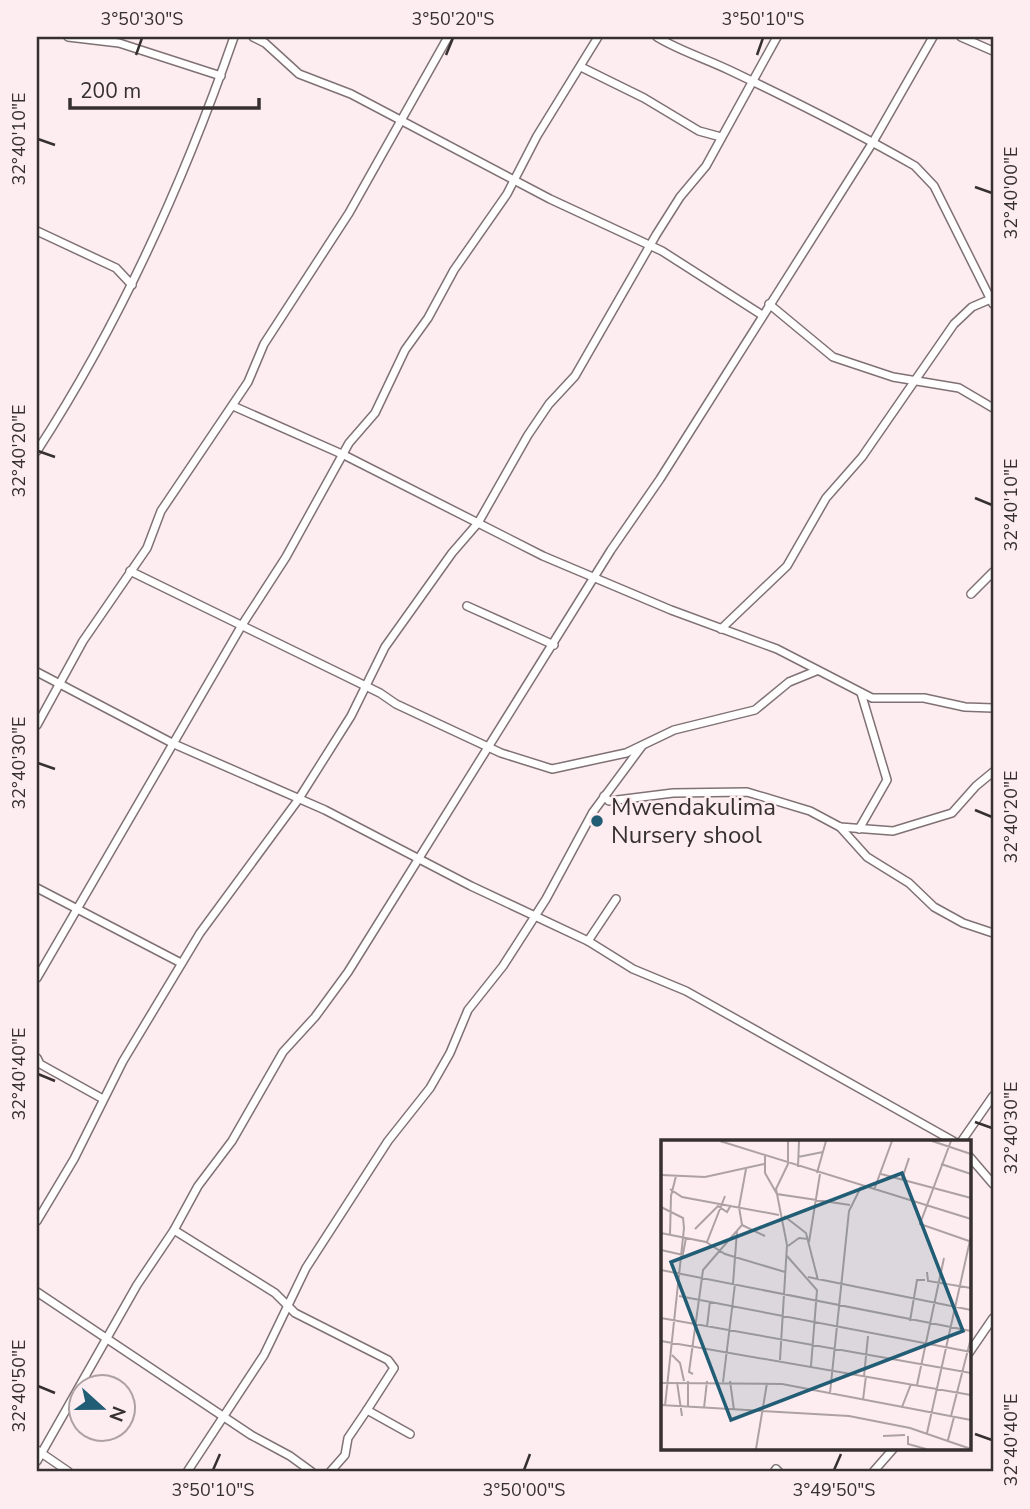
<svg xmlns="http://www.w3.org/2000/svg" width="1030" height="1509" font-family="'Nunito Sans',sans-serif">
	<rect width="100%" height="100%" fill="#fdedf0"/>
	<g fill="none" stroke-linecap="round" stroke-linejoin="round">
		<defs>
			<g id="minor">
				<path d="M 68,37 L 119,43 L 221,76"/>
				<path d="M 253,37 L 265,43 L 299,74 L 351,94 L 550,199 L 662,251 L 762,315"/>
				<path d="M 657,37 C 680,51 704,58 729,70 C 792,100 854,131 915,166 L 934,186 L 993,304"/>
				<path d="M 961,37 L 993,51"/>
				<path d="M 581,67 L 644,98 L 699,131 L 721,137"/>
				<path d="M 37,231 L 116,268 L 132,285"/>
				<path d="M 769,304 L 833,357 L 893,377 L 959,388 L 993,408"/>
				<path d="M 233,406 L 344,455 L 543,556 L 671,610 L 777,649 L 872,698 L 924,698 L 965,707 L 993,708"/>
				<path d="M 37,451 C 120,323 184,181 234,37"/>
				<path d="M 130,571 L 380,693 L 396,704 L 501,753 L 552,769 L 626,753 L 674,730 L 755,710 L 789,682 L 816,671"/>
				<path d="M 971,594 L 993,572"/>
				<path d="M 467,606 L 554,645"/>
				<path d="M 721,629 L 787,566 L 826,498 L 862,457 L 954,324 L 972,307 L 993,298"/>
				<path d="M 37,672 L 174,744 L 325,810 L 471,886 L 588,941 L 633,969 L 686,991 L 955,1142"/>
				<path d="M 37,725 L 83,641 L 147,548 L 161,511 L 248,382 L 264,344 L 349,213 L 448,37"/>
				<path d="M 604,796 L 609,801 L 673,793 L 747,792 L 810,811 L 840,827 L 893,831 L 952,813 L 976,786 L 993,772"/>
				<path d="M 840,827 L 867,857 L 909,883 L 934,907 L 963,923 L 993,933"/>
				<path d="M 859,829 L 887,780 L 861,693"/>
				<path d="M 37,888 L 181,963"/>
				<path d="M 588,941 L 616,899"/>
				<path d="M 37,978 L 242,625 L 286,557 L 349,443 L 375,413 L 405,350 L 428,318 L 454,270 L 507,194 L 537,136 L 598,37"/>
				<path d="M 37,1058 L 40,1064 L 103,1099"/>
				<path d="M 961,1142 L 993,1096"/>
				<path d="M 969,1156 L 993,1184"/>
				<path d="M 37,1221 L 74,1159 L 123,1061 L 200,933 L 298,800 L 351,716 L 385,647 L 452,553 L 478,523 L 528,435 L 549,404 L 575,376 L 656,235 L 680,197 L 706,166 L 777,37"/>
				<path d="M 174,1230 L 275,1293 L 295,1313 L 388,1360 L 394,1368 L 367,1410"/>
				<path d="M 37,1292 L 251,1435 L 290,1456 L 312,1472"/>
				<path d="M 969,1353 L 993,1318"/>
				<path d="M 37,1450 L 69,1472"/>
				<path d="M 37,1461 L 137,1285 L 174,1230 L 198,1186 L 232,1141 L 283,1052 L 315,1017 L 348,972 L 611,550 L 660,479 L 873,142 L 933,37"/>
				<path d="M 187,1472 L 264,1355 L 306,1268 L 388,1141 L 430,1088 L 450,1053 L 468,1010 L 503,966 L 546,899 L 593,812 L 642,746"/>
				<path d="M 330,1472 L 345,1455 L 348,1438 L 367,1410 L 410,1434"/>
				<path d="M 774,1472 L 776,1469 L 779,1472"/>
				<path d="M 873,1472 L 894,1448"/>
			</g>
		</defs>
		<use href="#minor" stroke="#7f7174" stroke-width="10"/>
		<use href="#minor" stroke="#fff" stroke-width="7"/>
	</g>
	<path fill="none" stroke="#363031" stroke-width="2.5" d="M 136,55 L 142,38M 446,55 L 453,38M 757,55 L 763,38M 38,139 L 55,145M 975,187 L 992,193M 38,451 L 55,457M 975,498 L 992,505M 38,763 L 55,769M 975,810 L 992,817M 38,1074 L 55,1081M 975,1122 L 992,1128M 38,1386 L 55,1393M 975,1434 L 992,1440M 213,1470 L 220,1454M 524,1470 L 530,1454M 834,1470 L 841,1454"/>
	<circle fill="#215d75" stroke="#fdedf0" stroke-width="2.5" cx="597" cy="821" r="7"/>
	<g text-anchor="middle" stroke-width="5" stroke-linejoin="round" paint-order="stroke">
		<g font-size="24" fill="#363031" stroke="#fdedf0" text-anchor="start">
			<text x="611" y="815">Mwendakulima<tspan x="611" dy="28">Nursery shool</tspan></text>
		</g>
	</g>
	<g transform="translate(661 1140)">
		<rect width="310" height="310" fill="#fdedf0"/>
		<path fill="none" stroke="#ada1a4" stroke-width="2" d="M 59,1 L 310,79M 271,1 L 310,14M 290,1 L 259,84 L 308,101M 104,16 L 104,33 L 116,54 L 189,65M 137,17 L 162,12M 280,24 L 310,34M 137,27 L 138,1M 156,33 L 165,1M 220,34 L 310,58M 0,35 L 44,37 L 103,24M 241,39 L 248,18M 9,49 L 21,57 L 118,75M 213,50 L 231,1M 0,67 L 22,78 L 23,88 L 4,266M 123,76 L 145,93 L 157,140M 81,85 L 104,96M 34,89 L 57,66 L 66,72 L 70,65M 0,93 L 45,102 L 64,114 L 124,132M 9,95 L 10,56 L 15,36M 46,102 L 64,56M 148,102 L 159,34M 127,106 L 138,98 L 147,99M 0,110 L 22,115M 125,115 L 156,150 L 150,226M 21,119 L 25,98M 0,130 L 310,191M 266,132 L 267,141 L 310,148M 147,137 L 310,170M 72,144 L 76,91M 18,156 L 310,212M 0,178 L 310,233M 249,181 L 256,140 L 264,140M 46,187 L 49,161M 0,201 L 310,255M 11,215 L 19,223 L 23,241M 119,220 L 126,105 L 115,49 L 127,24 L 127,1M 32,234 L 28,232 L 42,130 L 81,85 L 78,67 L 85,29M 203,236 L 207,196M 69,241 L 73,270M 16,242 L 21,276M 62,242 L 74,144M 0,243 L 121,244 L 310,280M 256,245 L 283,118M 169,253 L 188,71 L 200,47M 202,260 L 205,236M 0,265 L 188,276 L 249,288 L 310,309M 27,267 L 27,241M 241,267 L 250,244M 43,268 L 46,241M 290,276 L 310,198M 266,293 L 310,96M 222,296 L 244,295M 247,296 L 247,304 L 265,309M 287,300 L 293,277M 95,309 L 106,243"/>
		<path fill="#215d75" fill-opacity="0.15" stroke="#215d75" stroke-width="3.5" d="M 241,33 L 302,191 L 70,280 L 10,122 Z"/>
		<rect width="310" height="310" fill="none" stroke="#363031" stroke-width="3.5"/>
	</g>
	<rect width="1030" height="1509" fill="none" stroke="#fdedf0" stroke-width="77"/>
	<g transform="translate(102 1408) rotate(111)"><circle r="33" fill="#fdedf0" stroke="#ada1a4" stroke-width="2"/>
	<path d="M0-5L12 26L0 18L-12 26Z" fill="#215d75"/>
	<text y="-10" font-size="19" font-weight="bold" text-anchor="middle" fill="#363031">N</text>
	</g>
	<path d="M70 98v10h189v-10" fill="none" stroke="#363031" stroke-width="3.5"/>
	<text x="80" y="98" font-size="21" fill="#363031" stroke="#fdedf0" stroke-width="5" paint-order="stroke">200 m</text>
	<rect x="38" y="38" width="954" height="1432" fill="none" stroke="#363031" stroke-width="2.5"/>
	<g font-size="18" text-anchor="middle" fill="#363031">
		<text x="142" y="25">3°50'30"S</text>
		<text x="453" y="25">3°50'20"S</text>
		<text x="763" y="25">3°50'10"S</text>
		<text transform="translate(19 139) rotate(-90)" y="6">32°40'10"E</text>
		<text transform="translate(1011 193) rotate(-90)" y="6">32°40'00"E</text>
		<text transform="translate(19 451) rotate(-90)" y="6">32°40'20"E</text>
		<text transform="translate(1011 505) rotate(-90)" y="6">32°40'10"E</text>
		<text transform="translate(19 763) rotate(-90)" y="6">32°40'30"E</text>
		<text transform="translate(1011 817) rotate(-90)" y="6">32°40'20"E</text>
		<text transform="translate(19 1074) rotate(-90)" y="6">32°40'40"E</text>
		<text transform="translate(1011 1128) rotate(-90)" y="6">32°40'30"E</text>
		<text transform="translate(19 1386) rotate(-90)" y="6">32°40'50"E</text>
		<text transform="translate(1011 1440) rotate(-90)" y="6">32°40'40"E</text>
		<text x="213" y="1496">3°50'10"S</text>
		<text x="524" y="1496">3°50'00"S</text>
		<text x="834" y="1496">3°49'50"S</text>
	</g>
</svg>
